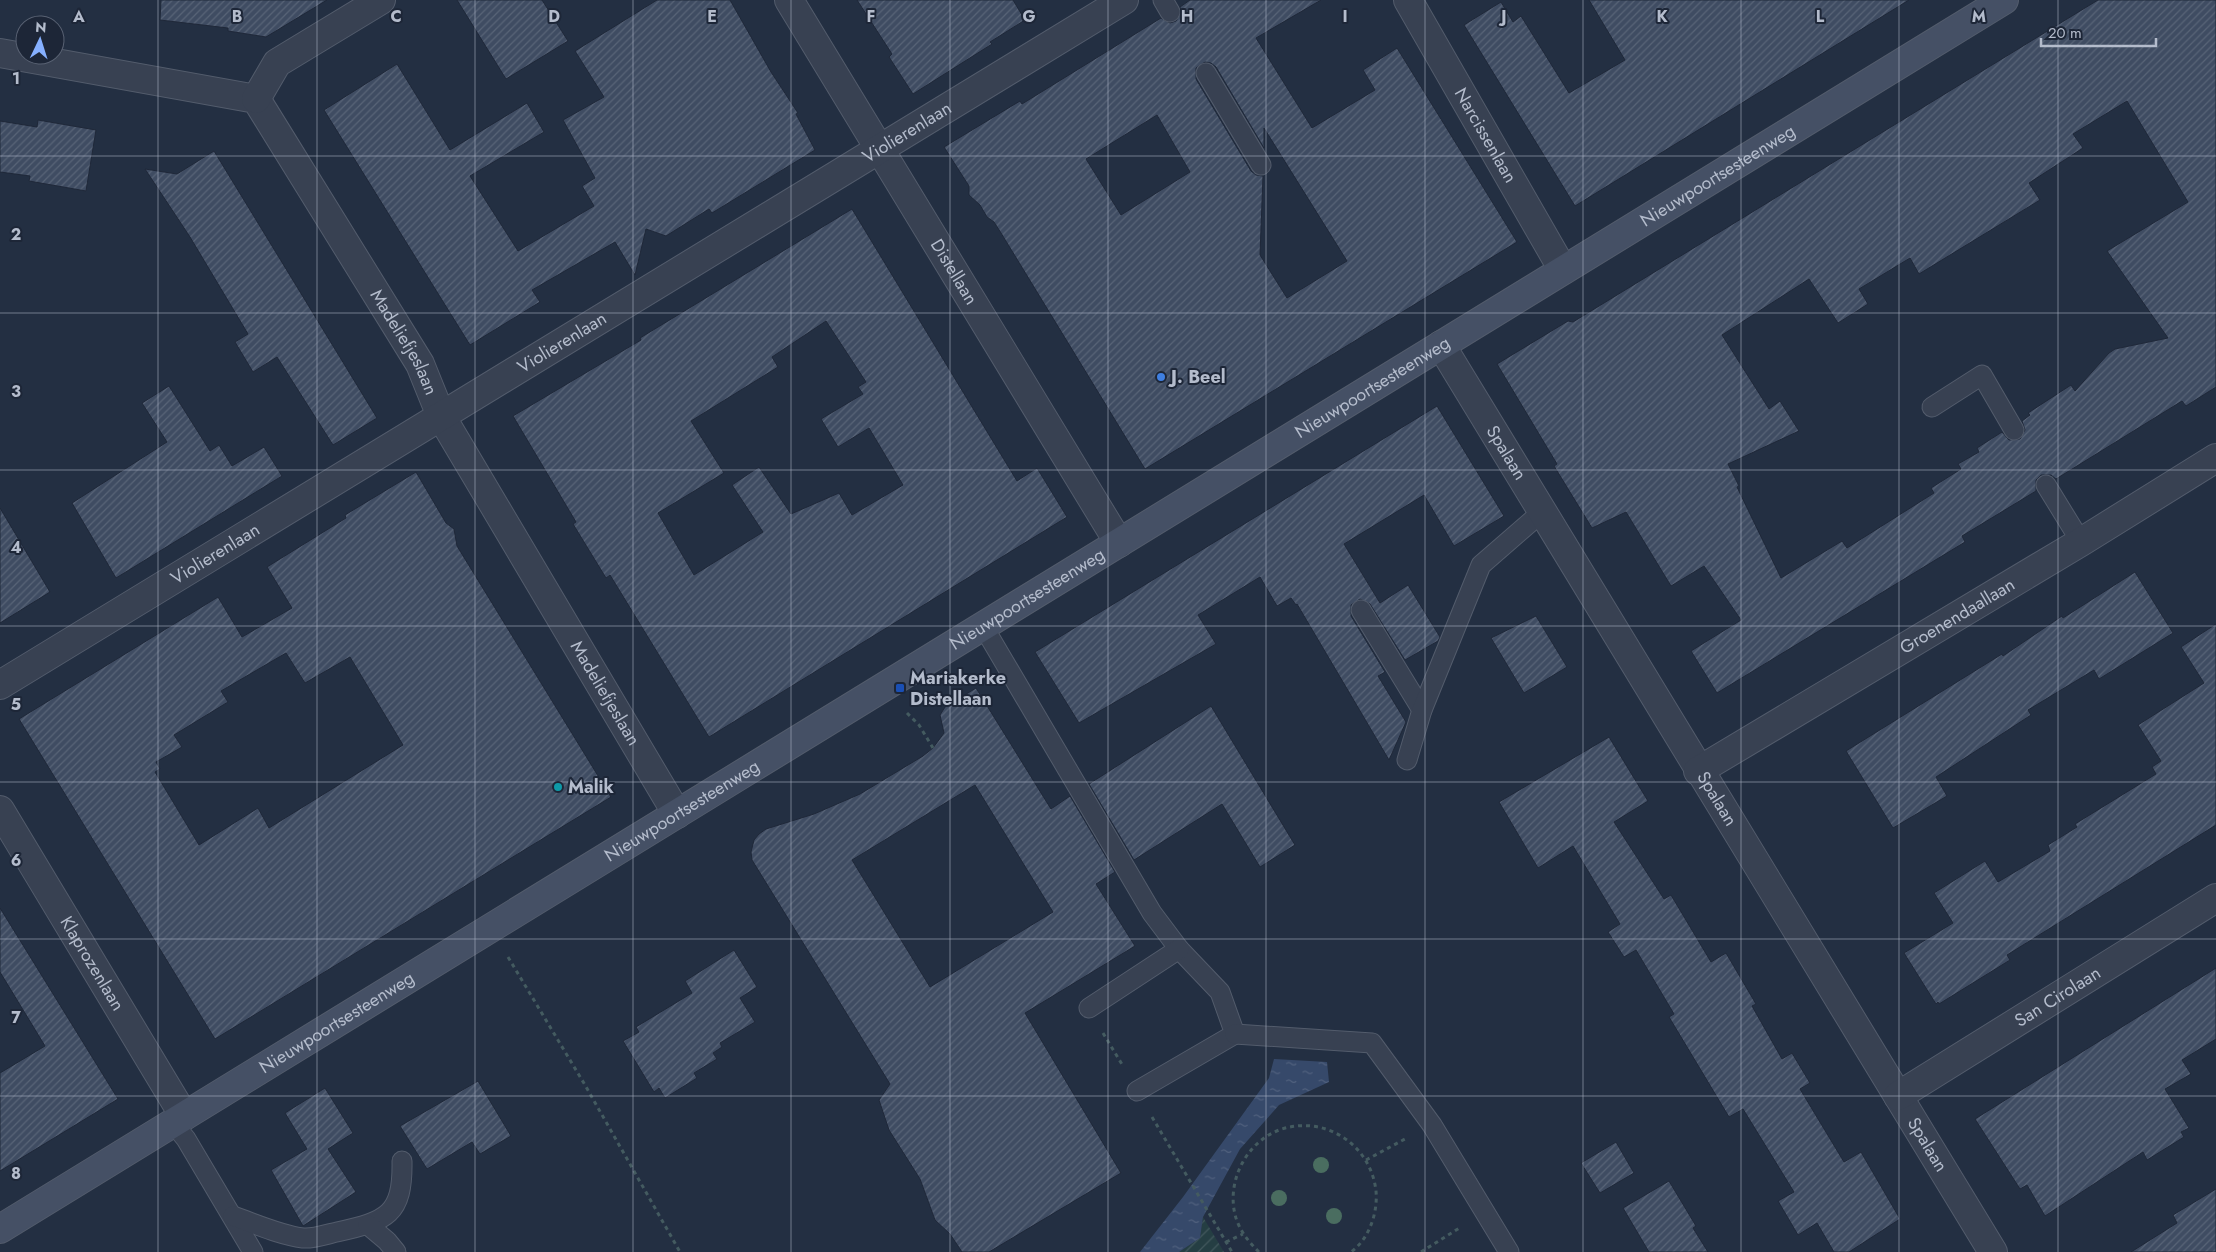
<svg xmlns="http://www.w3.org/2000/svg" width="2216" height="1252" font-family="Jost,sans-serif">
	<defs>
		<pattern id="garden-furrows" width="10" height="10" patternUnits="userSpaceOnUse" patternTransform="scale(1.25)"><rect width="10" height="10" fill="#253e43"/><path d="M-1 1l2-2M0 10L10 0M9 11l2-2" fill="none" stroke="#42585d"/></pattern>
		<pattern id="water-ripples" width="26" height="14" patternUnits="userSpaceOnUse" patternTransform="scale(1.25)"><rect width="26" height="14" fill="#36496a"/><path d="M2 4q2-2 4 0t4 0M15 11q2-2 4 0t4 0" fill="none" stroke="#51617e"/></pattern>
		<pattern id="building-hatch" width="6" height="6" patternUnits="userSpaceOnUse" patternTransform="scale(1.25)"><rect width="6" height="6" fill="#3f4c62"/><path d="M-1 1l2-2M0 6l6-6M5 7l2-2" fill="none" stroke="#586477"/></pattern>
	</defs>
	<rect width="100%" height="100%" fill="#232f42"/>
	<path fill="url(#garden-furrows)" d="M 1203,1217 L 1224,1252 L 1179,1252 L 1200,1238 Z"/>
	<path fill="url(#water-ripples)" d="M 1274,1059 L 1327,1062 L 1329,1082 L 1279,1105 L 1240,1149 L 1203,1217 L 1200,1238 L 1179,1252 L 1140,1252 L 1183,1197 L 1269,1078 Z"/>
	<g fill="url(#building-hatch)" stroke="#1f2839" fill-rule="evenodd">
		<path d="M 161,0 L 327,0 L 266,37 L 228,31 L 228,28 L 160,20 Z"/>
		<path d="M 457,0 L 542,0 L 568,41 L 506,79 Z"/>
		<path d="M 657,0 L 730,0 L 771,72 L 798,113 L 796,114 L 815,150 L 712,213 L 709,209 L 666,236 L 646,229 L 635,275 L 615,242 L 532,290 L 540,302 L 470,345 L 324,110 L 397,64 L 450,150 L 527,103 L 544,132 L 470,176 L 518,251 L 594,206 L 582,186 L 595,178 L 563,120 L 604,97 L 575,51 Z"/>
		<path d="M 857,0 L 1013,0 L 1025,20 L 990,42 L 992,44 L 913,94 L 889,57 L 892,54 Z"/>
		<path d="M 1190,0 L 1321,0 L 1256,38 L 1312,128 L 1375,90 L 1363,70 L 1397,48 L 1517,242 L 1145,469 L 1001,233 L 994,222 L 987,217 L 980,205 L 969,195 L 969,186 L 944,147 L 1020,101 L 1022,104 L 1161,18 L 1170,23 L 1176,21 L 1181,12 L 1180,7 ZM 1205,62 L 1211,63 L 1216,67 L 1264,148 L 1264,128 L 1347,261 L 1287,298 L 1260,255 L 1263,176 L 1256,175 L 1251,171 L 1196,79 L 1196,68 ZM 1157,115 L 1190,172 L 1121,215 L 1086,159 Z"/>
		<path d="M 1589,0 L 1909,0 L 1575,206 L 1464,25 L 1501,2 L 1513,22 L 1521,16 L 1569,93 L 1625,60 Z"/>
		<path d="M 2098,0 L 2216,0 L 2216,387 L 2186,406 L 2182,401 L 2056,479 L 2051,475 L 2041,475 L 2036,480 L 2036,491 L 1962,536 L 1965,542 L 1717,693 L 1691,651 L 1741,620 L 1704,566 L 1671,586 L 1626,512 L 1592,528 L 1554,466 L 1557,464 L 1497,364 L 1568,321 L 1573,322 ZM 2127,101 L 2188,202 L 2107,251 L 2168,338 L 2115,349 L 2109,353 L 2075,391 L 2071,385 L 2028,413 L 2030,415 L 2022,421 L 2025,430 L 2020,439 L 2009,440 L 2002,432 L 1977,448 L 1979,452 L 1958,464 L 1961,469 L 1931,488 L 1934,493 L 1847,548 L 1842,541 L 1781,578 L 1737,487 L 1739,486 L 1728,464 L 1799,431 L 1780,401 L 1769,409 L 1722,335 L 1809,279 L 1838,323 L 1868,304 L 1859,289 L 1910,258 L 1919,274 L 2040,200 L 2029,183 L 2083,148 L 2073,134 Z"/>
		<path d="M 38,120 L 96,130 L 86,191 L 29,181 L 30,176 L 0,172 L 0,121 L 37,127 Z"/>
		<path d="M 214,151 L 377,418 L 333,445 L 277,357 L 253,372 L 235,342 L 248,334 L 190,237 L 145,169 L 177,174 Z"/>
		<path d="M 852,209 L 1017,481 L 1037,468 L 1067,517 L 709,737 L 610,575 L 606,578 L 573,524 L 576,522 L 513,416 L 641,340 L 640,338 ZM 826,321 L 866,382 L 858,387 L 863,394 L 821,419 L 838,447 L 869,428 L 903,485 L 852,515 L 839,493 L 791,514 L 759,467 L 732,485 L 763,532 L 694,575 L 658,513 L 724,473 L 691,421 L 778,367 L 772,357 Z"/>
		<path d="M 169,386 L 210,451 L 219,445 L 232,466 L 264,447 L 282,476 L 116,578 L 72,503 L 167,442 L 142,403 Z"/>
		<path d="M 1437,406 L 1504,516 L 1454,546 L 1424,495 L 1344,544 L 1380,603 L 1408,585 L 1440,637 L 1438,641 L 1405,660 L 1370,604 L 1360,599 L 1351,605 L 1351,616 L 1385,672 L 1378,676 L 1406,722 L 1389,760 L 1297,604 L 1296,605 L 1291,598 L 1277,606 L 1260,577 L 1198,615 L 1216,644 L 1079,723 L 1035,652 Z"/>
		<path d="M 416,472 L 446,523 L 454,529 L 457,546 L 611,797 L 215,1039 L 19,719 L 218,597 L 242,637 L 292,608 L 267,567 L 346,518 L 345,515 ZM 286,653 L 305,683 L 350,657 L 403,745 L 269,828 L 258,808 L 199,845 L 155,772 L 160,769 L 156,762 L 182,747 L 174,735 L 228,702 L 221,691 Z"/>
		<path d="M 0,508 L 50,592 L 0,623 Z"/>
		<path d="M 2135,572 L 2173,633 L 2099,679 L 2094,670 L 2028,710 L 2031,715 L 1936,777 L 1947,796 L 1893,828 L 1846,751 L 2002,654 L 2003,656 L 2062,616 L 2063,618 Z"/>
		<path d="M 1536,616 L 1567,667 L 1524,693 L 1491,638 Z"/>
		<path d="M 2216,624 L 2216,825 L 2007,955 L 2010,960 L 1939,1004 L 1938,1002 L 1936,1004 L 1904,953 L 1953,923 L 1934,893 L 1985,861 L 1998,882 L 2050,851 L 2048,845 L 2077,827 L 2075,824 L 2156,774 L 2152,767 L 2161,761 L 2138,725 L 2204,683 L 2181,647 Z"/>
		<path d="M 976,688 L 1051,809 L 1070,796 L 1115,872 L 1096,884 L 1135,946 L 1025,1013 L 1121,1173 L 989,1252 L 962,1252 L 950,1234 L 935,1220 L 920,1179 L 889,1130 L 879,1100 L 890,1084 L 752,860 L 751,852 L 754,840 L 759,834 L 766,829 L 814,814 L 860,794 L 923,756 L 933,748 L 944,733 L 940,715 L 945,707 ZM 975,785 L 1053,912 L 930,987 L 852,860 Z"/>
		<path d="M 1211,706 L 1295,845 L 1260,867 L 1222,804 L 1134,860 L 1089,784 Z"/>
		<path d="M 1609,737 L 1648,801 L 1614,822 L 1664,899 L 1671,895 L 1711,962 L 1726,953 L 1756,1004 L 1752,1006 L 1782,1059 L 1792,1053 L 1810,1083 L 1800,1089 L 1844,1162 L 1861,1152 L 1900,1219 L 1849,1252 L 1834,1252 L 1817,1223 L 1798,1235 L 1778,1201 L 1794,1192 L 1743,1109 L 1729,1117 L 1669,1017 L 1674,1014 L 1636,950 L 1624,957 L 1608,932 L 1620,924 L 1573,846 L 1538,868 L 1499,802 Z"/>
		<path d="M 0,908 L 118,1099 L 0,1171 L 0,1073 L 45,1046 L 0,972 Z"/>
		<path d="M 734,950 L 757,987 L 740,998 L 755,1022 L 720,1043 L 722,1047 L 713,1053 L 717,1059 L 694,1073 L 697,1078 L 665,1098 L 659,1088 L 654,1092 L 623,1041 L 639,1032 L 636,1027 L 692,993 L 685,981 Z"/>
		<path d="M 2216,968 L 2216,1039 L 2182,1060 L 2191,1074 L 2165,1089 L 2189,1128 L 2181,1132 L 2184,1137 L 2147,1160 L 2143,1152 L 2045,1216 L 2027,1185 L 2020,1189 L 1975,1119 Z"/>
		<path d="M 478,1081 L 511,1136 L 480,1154 L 472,1142 L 427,1169 L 400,1126 Z"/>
		<path d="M 325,1088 L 353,1133 L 328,1149 L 356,1192 L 303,1226 L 271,1170 L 307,1149 L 285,1113 Z"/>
		<path d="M 1616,1142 L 1634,1173 L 1600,1193 L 1581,1163 Z"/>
		<path d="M 1669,1181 L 1696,1226 L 1693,1228 L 1708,1252 L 1649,1252 L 1623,1208 Z"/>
		<path d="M 2216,1189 L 2216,1252 L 2131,1252 L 2177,1223 L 2173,1215 Z"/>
	</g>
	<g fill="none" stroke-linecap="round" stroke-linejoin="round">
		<defs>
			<g id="lane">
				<path d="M 1163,0 L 1170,12"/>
				<path d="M 1206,73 L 1261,165"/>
				<path d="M 1932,407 L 1982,375 L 2014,430"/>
				<path d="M 2046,485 L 2081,542"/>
				<path d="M 1361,610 L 1422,710"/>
				<path d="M 983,626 L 1152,913 L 1179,949 L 1220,992 L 1235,1034 L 1137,1091"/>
				<path d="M 1407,760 L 1422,710 L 1481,565 L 1542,512"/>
				<path d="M 1089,1008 L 1179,949"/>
				<path d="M 1235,1034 L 1372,1043 L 1432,1125 L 1509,1252"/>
				<path d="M 173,1123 L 186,1139 L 253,1252"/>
				<path d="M 233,1216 C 256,1224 280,1235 303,1238 C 314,1239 327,1234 337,1232 C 387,1221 403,1215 402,1161"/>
				<path d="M 368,1225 L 387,1241 L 396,1252"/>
			</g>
			<g id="street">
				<path id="s1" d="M 789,0 L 1119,543"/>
				<path id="s2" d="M 1408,0 L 1563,270"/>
				<path id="s3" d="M 0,53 L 256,99 L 420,364 L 441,416 L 677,814"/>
				<path d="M 256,99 L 277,63 L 381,0"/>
				<path id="s4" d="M 1441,345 L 1993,1252"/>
				<path id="s5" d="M 0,685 L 1124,0"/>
				<path id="s6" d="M 1698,771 L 2081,542 L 2216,458"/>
				<path id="s7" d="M 0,810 L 184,1116"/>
				<path id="s8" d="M 1898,1096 L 2216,898"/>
			</g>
			<g id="secondary">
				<path id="s9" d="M 0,1229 L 2004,0"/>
			</g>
		</defs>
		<use href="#lane" stroke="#535c6c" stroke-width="21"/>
		<use href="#street" stroke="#535c6c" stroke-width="30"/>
		<use href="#secondary" stroke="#535c6c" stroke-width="30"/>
		<g stroke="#445b60" stroke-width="3" stroke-dasharray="4 4" stroke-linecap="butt">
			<path d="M 907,713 L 919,725 L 933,748"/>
			<path d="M 508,957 L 585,1085 L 680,1252"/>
			<path d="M 1103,1033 L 1123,1066"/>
			<path d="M 1152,1117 L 1232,1252"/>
			<path d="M 1366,1160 L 1405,1139"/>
			<path d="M 1226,1242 L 1243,1234"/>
			<path d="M 1259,1252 C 1250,1243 1242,1234 1237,1221 C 1224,1185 1245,1141 1282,1129 C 1327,1115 1371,1146 1376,1191 C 1378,1213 1369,1239 1351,1252"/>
			<path d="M 1421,1252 L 1461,1227"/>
		</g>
		<use href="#lane" stroke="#384152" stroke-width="19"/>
		<use href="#street" stroke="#384152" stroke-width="28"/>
		<use href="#secondary" stroke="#455065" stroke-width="28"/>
	</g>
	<g fill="#4a6d60">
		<circle cx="1321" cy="1165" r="8"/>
		<circle cx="1279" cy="1198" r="8"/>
		<circle cx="1334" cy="1216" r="8"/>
	</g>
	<path fill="none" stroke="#b4bccc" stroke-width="1" stroke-opacity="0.55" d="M 158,0 L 158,1252M 317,0 L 317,1252M 475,0 L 475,1252M 633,0 L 633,1252M 791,0 L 791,1252M 950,0 L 950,1252M 1108,0 L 1108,1252M 1266,0 L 1266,1252M 1425,0 L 1425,1252M 1583,0 L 1583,1252M 1741,0 L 1741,1252M 1899,0 L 1899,1252M 2058,0 L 2058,1252M 0,156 L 2216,156M 0,313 L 2216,313M 0,470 L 2216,470M 0,626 L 2216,626M 0,782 L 2216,782M 0,939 L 2216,939M 0,1096 L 2216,1096"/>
	<circle fill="#3f7fe0" stroke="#1d2637" stroke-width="2" cx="1161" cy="377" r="5"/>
	<rect fill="#1a4fb4" stroke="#1d2637" stroke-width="2" x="895" y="683" width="10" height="10" rx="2.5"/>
	<circle fill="#0f9aa8" stroke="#1d2637" stroke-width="2" cx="558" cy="787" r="5"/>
	<g text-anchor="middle" stroke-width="4" stroke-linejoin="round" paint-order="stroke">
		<g font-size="18" fill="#b4bccc" stroke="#1d2637">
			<text dy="6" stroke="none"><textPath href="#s5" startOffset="1062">Violierenlaan</textPath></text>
			<text dy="6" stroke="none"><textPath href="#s2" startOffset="156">Narcissenlaan</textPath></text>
			<text dy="6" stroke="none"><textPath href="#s9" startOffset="2015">Nieuwpoortsesteenweg</textPath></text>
			<text dy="6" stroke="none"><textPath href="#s1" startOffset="318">Distellaan</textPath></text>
			<text dy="6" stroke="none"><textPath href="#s3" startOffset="545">Madeliefjeslaan</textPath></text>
			<text dy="6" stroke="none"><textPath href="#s5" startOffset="658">Violierenlaan</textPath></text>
			<text dy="6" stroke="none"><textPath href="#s9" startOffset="1610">Nieuwpoortsesteenweg</textPath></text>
			<text dy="6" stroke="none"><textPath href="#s4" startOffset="126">Spalaan</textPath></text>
			<text dy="6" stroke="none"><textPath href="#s5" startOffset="252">Violierenlaan</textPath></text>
			<text dy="6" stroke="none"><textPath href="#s9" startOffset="1205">Nieuwpoortsesteenweg</textPath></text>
			<text dy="6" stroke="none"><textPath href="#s6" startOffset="302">Groenendaallaan</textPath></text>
			<text dy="6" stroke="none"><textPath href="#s3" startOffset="950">Madeliefjeslaan</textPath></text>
			<text dy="6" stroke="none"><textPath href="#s4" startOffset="531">Spalaan</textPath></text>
			<text dy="6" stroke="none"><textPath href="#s9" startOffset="800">Nieuwpoortsesteenweg</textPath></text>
			<text dy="6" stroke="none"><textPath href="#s7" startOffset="179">Klaprozenlaan</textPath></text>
			<text dy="6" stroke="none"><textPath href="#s8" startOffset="188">San Cirolaan</textPath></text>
			<text dy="6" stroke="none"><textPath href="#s9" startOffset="395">Nieuwpoortsesteenweg</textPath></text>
			<text dy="6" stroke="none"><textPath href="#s4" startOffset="936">Spalaan</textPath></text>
		</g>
		<g font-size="18" font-weight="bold" fill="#b4bccc" stroke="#1d2637" text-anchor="start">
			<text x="1171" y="383">J. Beel</text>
			<text x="910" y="684">Mariakerke<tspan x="910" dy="21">Distellaan</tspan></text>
			<text x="568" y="793">Malik</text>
		</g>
	</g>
	<g font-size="16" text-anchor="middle" font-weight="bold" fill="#b4bccc" stroke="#1d2637" stroke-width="4" stroke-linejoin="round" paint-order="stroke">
		<text x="79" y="22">A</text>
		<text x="237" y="22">B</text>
		<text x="396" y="22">C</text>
		<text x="554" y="22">D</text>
		<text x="712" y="22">E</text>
		<text x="871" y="22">F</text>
		<text x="1029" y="22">G</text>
		<text x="1187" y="22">H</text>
		<text x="1345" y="22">I</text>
		<text x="1504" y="22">J</text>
		<text x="1662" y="22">K</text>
		<text x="1820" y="22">L</text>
		<text x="1979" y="22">M</text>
		<text x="16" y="84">1</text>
		<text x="16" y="240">2</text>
		<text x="16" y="397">3</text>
		<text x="16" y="553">4</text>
		<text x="16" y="710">5</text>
		<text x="16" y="866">6</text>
		<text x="16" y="1023">7</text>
		<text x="16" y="1179">8</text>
	</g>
	<g transform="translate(40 40) rotate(4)"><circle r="24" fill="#1d2637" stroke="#596273"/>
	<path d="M0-4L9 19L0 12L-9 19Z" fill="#86b0ff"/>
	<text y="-8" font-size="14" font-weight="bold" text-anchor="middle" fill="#b4bccc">N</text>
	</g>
	<path d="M2041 38v8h115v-8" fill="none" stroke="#b4bccc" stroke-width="2.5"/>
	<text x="2048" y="38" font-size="15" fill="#b4bccc" stroke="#1d2637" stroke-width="4" paint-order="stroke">20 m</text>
</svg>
